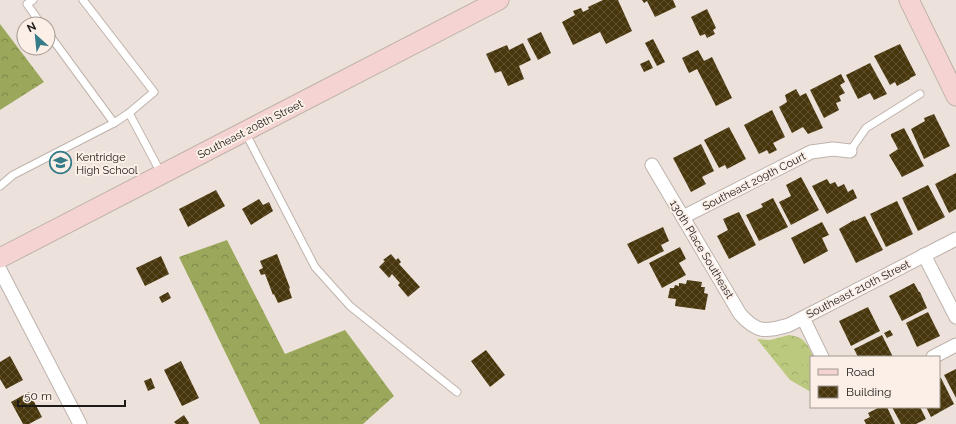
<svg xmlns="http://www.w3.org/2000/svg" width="956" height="424" font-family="Raleway,sans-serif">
	<defs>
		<pattern id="forest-crowns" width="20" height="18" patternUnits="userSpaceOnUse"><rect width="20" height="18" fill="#9ba85b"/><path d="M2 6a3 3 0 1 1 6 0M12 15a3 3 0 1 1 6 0" fill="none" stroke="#7e884a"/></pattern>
		<pattern id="park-crowns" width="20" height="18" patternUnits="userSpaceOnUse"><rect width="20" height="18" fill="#bbc97e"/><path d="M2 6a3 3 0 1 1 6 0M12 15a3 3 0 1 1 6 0" fill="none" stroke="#a0ac6c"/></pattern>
		<pattern id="building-cross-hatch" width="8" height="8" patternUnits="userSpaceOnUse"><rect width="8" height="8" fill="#48370d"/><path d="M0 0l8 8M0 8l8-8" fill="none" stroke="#5f512f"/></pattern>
	</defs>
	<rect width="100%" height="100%" fill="#ede2db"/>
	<g fill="url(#forest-crowns)">
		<path d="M 0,24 L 44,82 L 0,110 Z"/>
		<path d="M 227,240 L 285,354 L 345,330 L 394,396 L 363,424 L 260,424 L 179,257 Z"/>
	</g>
	<path fill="url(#park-crowns)" d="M 789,335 C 805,337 807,344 814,357 L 811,357 L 811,392 L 790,380 L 757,339 L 770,340 Z"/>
	<path fill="#bbc97e" d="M 786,346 L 811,354 L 807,366 L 782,359 Z"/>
	<g fill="url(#building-cross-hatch)">
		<path d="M 603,0 L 618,0 L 632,31 L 606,44 L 600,32 L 573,45 L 562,22 L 575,15 L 573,11 L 581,8 L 583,12 L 589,9 L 588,7 Z"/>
		<path d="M 642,0 L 673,0 L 676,7 L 655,17 L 647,1 L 644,3 Z"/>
		<path d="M 707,9 L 716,28 L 713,30 L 715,34 L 707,38 L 705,34 L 700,36 L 691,17 Z"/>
		<path d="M 541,32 L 551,53 L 538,60 L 527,39 Z"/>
		<path d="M 653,39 L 665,62 L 657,66 L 645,43 Z"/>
		<path d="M 523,43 L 531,60 L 519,66 L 524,79 L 508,86 L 501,71 L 495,73 L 486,54 L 507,45 L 509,50 Z"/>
		<path d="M 900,44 L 916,75 L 910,78 L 910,79 L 897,86 L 895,82 L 890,85 L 874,56 Z"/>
		<path d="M 698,50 L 704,61 L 712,57 L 732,98 L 716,106 L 697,69 L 689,73 L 682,58 Z"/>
		<path d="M 649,60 L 653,68 L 644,72 L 640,64 Z"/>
		<path d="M 870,63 L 887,94 L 874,100 L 870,93 L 858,99 L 846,75 Z"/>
		<path d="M 841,74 L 845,82 L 840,85 L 845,93 L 839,96 L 841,101 L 836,103 L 839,110 L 824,118 L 810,90 Z"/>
		<path d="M 796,89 L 800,96 L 806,93 L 823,128 L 808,134 L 803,127 L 792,133 L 779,107 L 787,102 L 785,95 Z"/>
		<path d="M 772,110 L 785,137 L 773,143 L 777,150 L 769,154 L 767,150 L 759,154 L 744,125 Z"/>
		<path d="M 934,114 L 950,146 L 924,159 L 911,129 L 925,121 L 924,118 Z"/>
		<path d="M 729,127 L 746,159 L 727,169 L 725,165 L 719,168 L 704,140 Z"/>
		<path d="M 904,128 L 924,166 L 902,177 L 889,155 L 898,149 L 891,136 L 891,134 Z"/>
		<path d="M 701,144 L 714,171 L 702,177 L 706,184 L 691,192 L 673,158 Z"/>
		<path d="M 956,173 L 956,209 L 949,213 L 935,184 Z"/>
		<path d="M 801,177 L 819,210 L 791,225 L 779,202 L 791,196 L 786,185 Z"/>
		<path d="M 827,179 L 830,184 L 835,182 L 838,187 L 844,184 L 848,192 L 853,189 L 857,198 L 827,214 L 812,186 Z"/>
		<path d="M 928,185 L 945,217 L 918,231 L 902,198 Z"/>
		<path d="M 216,190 L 225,206 L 188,227 L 179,209 Z"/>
		<path d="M 773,198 L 788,227 L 759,241 L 746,215 L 763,207 L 761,204 Z"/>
		<path d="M 259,199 L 263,205 L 269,202 L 273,211 L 251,225 L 242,209 Z"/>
		<path d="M 897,201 L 913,234 L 886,247 L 870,214 Z"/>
		<path d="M 739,212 L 756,245 L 729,259 L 717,236 L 728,230 L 723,219 Z"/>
		<path d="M 865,216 L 883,250 L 856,263 L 839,229 L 854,220 L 854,221 Z"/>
		<path d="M 822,222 L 829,235 L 822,238 L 828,251 L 804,264 L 791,238 Z"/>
		<path d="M 663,227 L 669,241 L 661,245 L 664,251 L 638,264 L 627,244 Z"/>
		<path d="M 680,247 L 686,259 L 679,263 L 686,275 L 662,288 L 649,263 Z"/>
		<path d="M 277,254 L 290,288 L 289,289 L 292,298 L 278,303 L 274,294 L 273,295 L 265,274 L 261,275 L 259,270 L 263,268 L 260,261 Z"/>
		<path d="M 391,254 L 396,260 L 398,258 L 401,262 L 399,264 L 420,287 L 408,297 L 398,285 L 400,283 L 392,274 L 389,278 L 379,267 L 385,261 L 383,260 Z"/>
		<path d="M 161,256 L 169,274 L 145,286 L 136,268 Z"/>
		<path d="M 687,280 L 702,282 L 701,287 L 705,287 L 704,293 L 708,294 L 705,310 L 675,306 L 676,299 L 668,298 L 670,288 L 674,288 L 675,285 L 679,286 L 679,283 L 686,284 Z"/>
		<path d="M 914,283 L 919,292 L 920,292 L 927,308 L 902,321 L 889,296 Z"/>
		<path d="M 168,292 L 171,298 L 162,303 L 159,297 Z"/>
		<path d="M 868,307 L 880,331 L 851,346 L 839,321 Z"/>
		<path d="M 928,312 L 940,336 L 917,347 L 906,323 Z"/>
		<path d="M 890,330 L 893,335 L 887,338 L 884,333 Z"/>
		<path d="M 882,335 L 893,357 L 858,357 L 854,349 Z"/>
		<path d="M 486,350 L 505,375 L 490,387 L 471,361 Z"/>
		<path d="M 10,356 L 23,380 L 6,389 L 0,379 L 0,362 Z"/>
		<path d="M 181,361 L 199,398 L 182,406 L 164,370 Z"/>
		<path d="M 956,369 L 956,398 L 944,375 Z"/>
		<path d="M 151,378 L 155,388 L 148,391 L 144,381 Z"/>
		<path d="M 939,378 L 941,378 L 954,404 L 931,417 L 926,407 L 939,407 Z"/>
		<path d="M 29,392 L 42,417 L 29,424 L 23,424 L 11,402 Z"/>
		<path d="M 880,407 L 887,407 L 895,424 L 866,424 L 864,420 L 870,417 L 868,413 Z"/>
		<path d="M 892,407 L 920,407 L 926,419 L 916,424 L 901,424 Z"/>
		<path d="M 184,415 L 189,423 L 188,424 L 176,424 L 174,422 Z"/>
	</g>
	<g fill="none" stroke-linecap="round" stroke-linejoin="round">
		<defs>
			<g id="service">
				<path d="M 33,0 L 27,4 L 41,24"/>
				<path d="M 48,33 L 114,123"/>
				<path d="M 129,113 L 162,175"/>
				<path d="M 245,132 L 315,267 L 350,306 L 457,392"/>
				<path d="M 850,151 L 866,128 L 920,94"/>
				<path d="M 0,186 L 13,175 L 114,123 L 129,113 L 154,92 L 83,0"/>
			</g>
			<g id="minor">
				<path d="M 652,165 L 740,314 C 757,333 765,332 789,325 L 956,239"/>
				<path d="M 683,217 L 811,152 L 833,149 L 850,151"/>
				<path d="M 924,255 L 956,317"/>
				<path d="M 0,270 L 80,424"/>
				<path d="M 803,318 L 822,357"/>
				<path d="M 933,357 L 956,345"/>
			</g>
			<g id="secondary">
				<path d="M 909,0 L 956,96"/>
				<path d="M 0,258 L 499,0"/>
			</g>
		</defs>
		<use href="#service" stroke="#beb3ac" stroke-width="9"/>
		<use href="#minor" stroke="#beb3ac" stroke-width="15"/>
		<use href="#secondary" stroke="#beb3ac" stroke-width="21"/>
		<use href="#service" stroke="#fff" stroke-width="7"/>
		<use href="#minor" stroke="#fff" stroke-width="13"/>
		<use href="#secondary" stroke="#f4d3d2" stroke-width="19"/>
	</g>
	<defs>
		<symbol id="school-ring" viewBox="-11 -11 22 22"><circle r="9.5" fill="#fbefe8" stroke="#357b88" stroke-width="1.5"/><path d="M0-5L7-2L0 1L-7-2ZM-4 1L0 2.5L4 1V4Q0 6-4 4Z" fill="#357b88"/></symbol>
	</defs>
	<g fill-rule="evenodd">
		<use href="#school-ring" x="48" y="150" width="25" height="25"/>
	</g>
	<g text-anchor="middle" stroke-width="4" stroke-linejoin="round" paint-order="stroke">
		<g font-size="11" fill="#1d1a17" stroke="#fbefe8">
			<text transform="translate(250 129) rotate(-27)" y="4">Southeast 208th Street</text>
			<text transform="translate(754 181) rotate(-27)" y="4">Southeast 209th Court</text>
			<text transform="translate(702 249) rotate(59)" y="4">130th Place Southeast</text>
			<text transform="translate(858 289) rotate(-27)" y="4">Southeast 210th Street</text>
		</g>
		<g font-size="11" fill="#1d1a17" stroke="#fbefe8" text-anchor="start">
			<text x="76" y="161">Kentridge<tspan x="76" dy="13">High School</tspan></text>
		</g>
	</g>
	<rect x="810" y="356" width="130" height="52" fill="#fbefe8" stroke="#a29a94"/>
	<rect x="818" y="369" width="20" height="6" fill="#f4d3d2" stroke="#a29a94"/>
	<text x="846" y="376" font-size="12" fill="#1d1a17">Road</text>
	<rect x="818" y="386" width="20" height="12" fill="url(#building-cross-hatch)" stroke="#a29a94"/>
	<text x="846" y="396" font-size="12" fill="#1d1a17">Building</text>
	<g transform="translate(36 36) rotate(333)"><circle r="19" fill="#fbefe8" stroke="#a29a94"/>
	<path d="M0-3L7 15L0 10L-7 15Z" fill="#357b88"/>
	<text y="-6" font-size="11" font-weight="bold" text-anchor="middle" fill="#1d1a17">N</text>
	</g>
	<path d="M18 400v6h107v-6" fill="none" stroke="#1d1a17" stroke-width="2"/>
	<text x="24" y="400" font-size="12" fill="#1d1a17" stroke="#fbefe8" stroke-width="3" paint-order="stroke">50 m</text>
</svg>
